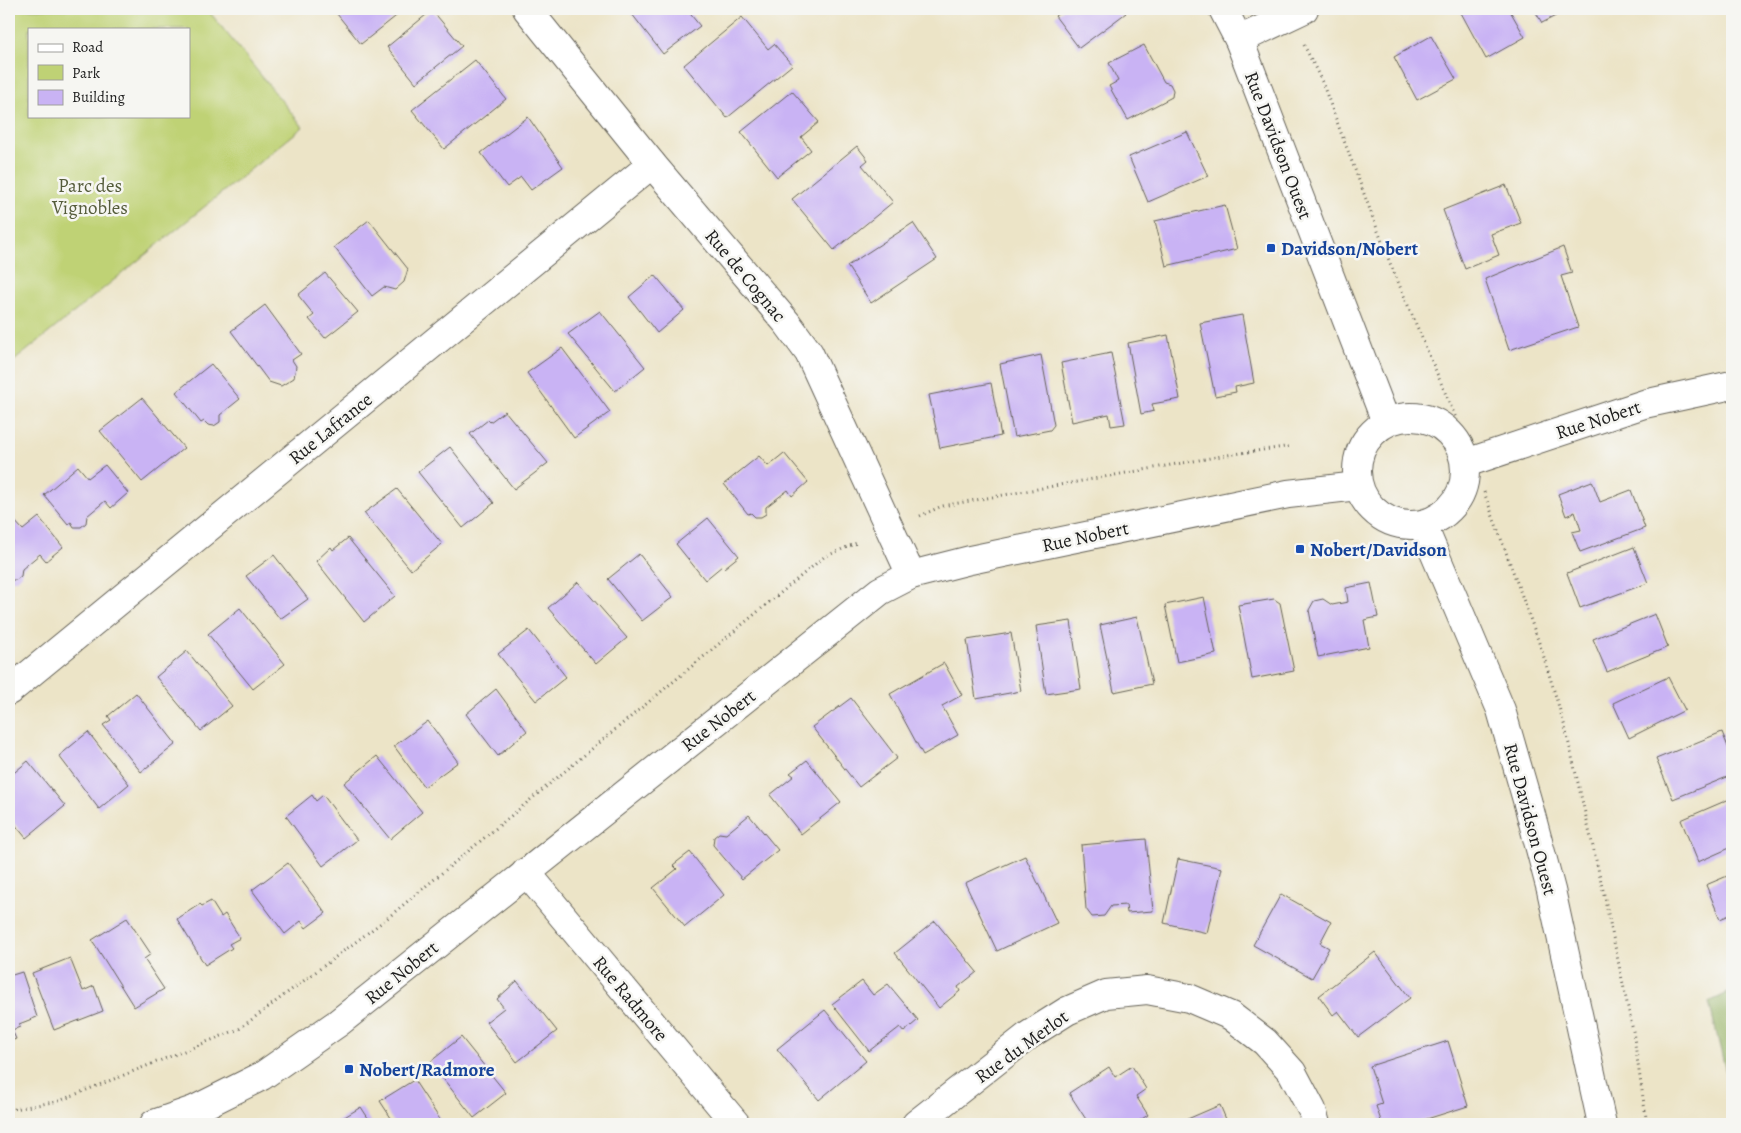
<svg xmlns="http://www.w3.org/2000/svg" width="1741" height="1133" font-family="Alegreya,serif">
	<rect width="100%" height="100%" fill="#f6f6f2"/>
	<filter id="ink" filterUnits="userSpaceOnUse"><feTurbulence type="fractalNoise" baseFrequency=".02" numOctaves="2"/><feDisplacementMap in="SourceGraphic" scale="10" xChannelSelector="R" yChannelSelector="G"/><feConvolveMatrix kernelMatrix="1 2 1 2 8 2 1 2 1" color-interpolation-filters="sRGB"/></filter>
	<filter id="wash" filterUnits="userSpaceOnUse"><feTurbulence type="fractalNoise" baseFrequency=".0096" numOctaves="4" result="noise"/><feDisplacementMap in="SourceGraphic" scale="20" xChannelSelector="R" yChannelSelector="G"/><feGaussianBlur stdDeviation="1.12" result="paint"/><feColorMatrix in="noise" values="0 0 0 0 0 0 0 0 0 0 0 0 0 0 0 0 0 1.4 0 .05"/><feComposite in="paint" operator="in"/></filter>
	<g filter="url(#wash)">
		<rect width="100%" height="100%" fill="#ece4c7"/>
		<path fill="#bfd275" stroke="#6e7748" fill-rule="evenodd" d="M 9,9 L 207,9 L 303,127 L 9,365 ZM 29,29 L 189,29 L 189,116 L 29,116 Z"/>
		<path fill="#97b466" stroke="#5a6841" d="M 1732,991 L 1732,1097 L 1709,1002 Z"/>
		<g id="blocks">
			<g fill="#c9b3f4">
				<path d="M 333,9 L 405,9 L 361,44 Z"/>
				<path d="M 628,9 L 688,9 L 687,10 L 700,26 L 663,54 Z"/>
				<path d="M 1064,9 L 1122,9 L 1126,13 L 1079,48 L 1055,16 Z"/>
				<path d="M 1459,9 L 1509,9 L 1525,37 L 1486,59 Z"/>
				<path d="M 1534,9 L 1569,9 L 1542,23 Z"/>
				<path d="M 432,10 L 462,46 L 416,83 L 387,47 Z"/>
				<path d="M 742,17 L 768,49 L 774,44 L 792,65 L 727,118 L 684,65 Z"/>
				<path d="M 1431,36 L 1456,79 L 1417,100 L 1394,57 Z"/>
				<path d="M 1144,45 L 1164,82 L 1170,84 L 1173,90 L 1172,97 L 1128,120 L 1109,86 L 1118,81 L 1109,63 Z"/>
				<path d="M 475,60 L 506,99 L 444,149 L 412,110 Z"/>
				<path d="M 792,91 L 819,122 L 801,137 L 811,150 L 777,177 L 741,132 Z"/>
				<path d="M 528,117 L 563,167 L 531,190 L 521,177 L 507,187 L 481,153 Z"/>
				<path d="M 1187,132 L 1208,176 L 1148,202 L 1129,157 Z"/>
				<path d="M 857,146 L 868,160 L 862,165 L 893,202 L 834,250 L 792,199 Z"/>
				<path d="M 1506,185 L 1521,223 L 1491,234 L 1499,255 L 1465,269 L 1443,210 Z"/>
				<path d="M 1225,205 L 1237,249 L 1166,266 L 1155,221 Z"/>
				<path d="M 369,220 L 408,269 L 404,282 L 395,290 L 384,287 L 372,296 L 334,247 Z"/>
				<path d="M 913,223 L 937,259 L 871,303 L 847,266 Z"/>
				<path d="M 1563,247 L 1572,273 L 1561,276 L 1578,327 L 1509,350 L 1485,279 Z"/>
				<path d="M 325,273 L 358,312 L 325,338 L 309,319 L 314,315 L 298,295 Z"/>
				<path d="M 655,275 L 684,310 L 657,333 L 629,297 Z"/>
				<path d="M 265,305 L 301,354 L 292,360 L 296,366 L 294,378 L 281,386 L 269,382 L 231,331 Z"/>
				<path d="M 600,311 L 645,367 L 615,391 L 568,334 Z"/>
				<path d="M 1242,315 L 1254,383 L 1235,387 L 1236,392 L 1215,396 L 1200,323 Z"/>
				<path d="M 1168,335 L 1180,399 L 1152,404 L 1154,411 L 1141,414 L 1128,343 Z"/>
				<path d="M 562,348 L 610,412 L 574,438 L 527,373 Z"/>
				<path d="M 1111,353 L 1125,424 L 1111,426 L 1109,414 L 1072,422 L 1061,363 Z"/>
				<path d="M 1041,355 L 1054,425 L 1050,430 L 1014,437 L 1000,364 Z"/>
				<path d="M 211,364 L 240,399 L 220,415 L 220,422 L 214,426 L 208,425 L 204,421 L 201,423 L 176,392 Z"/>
				<path d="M 991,383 L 1001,436 L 940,448 L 929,395 Z"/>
				<path d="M 142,398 L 184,448 L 142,482 L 100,431 Z"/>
				<path d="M 505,411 L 548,463 L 514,489 L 470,434 L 488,420 L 490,422 Z"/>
				<path d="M 450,447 L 494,503 L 463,528 L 418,472 Z"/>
				<path d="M 784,453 L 808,482 L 792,496 L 788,490 L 766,507 L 766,514 L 761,517 L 755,517 L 751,513 L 748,514 L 724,484 L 759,456 L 768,466 Z"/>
				<path d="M 105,465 L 128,493 L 111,508 L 105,501 L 87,516 L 86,523 L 81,527 L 74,527 L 71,522 L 68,524 L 44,495 L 78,466 L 88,478 Z"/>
				<path d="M 1592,481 L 1600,502 L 1631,490 L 1645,528 L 1580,552 L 1572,532 L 1581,530 L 1575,512 L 1566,516 L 1558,494 Z"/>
				<path d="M 397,489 L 442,544 L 411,570 L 364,513 Z"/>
				<path d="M 39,517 L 63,547 L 46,561 L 40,554 L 22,569 L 21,576 L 16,580 L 10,580 L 9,522 L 13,519 L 23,530 Z"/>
				<path d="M 708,518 L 739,556 L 724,568 L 722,566 L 705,580 L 676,544 Z"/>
				<path d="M 348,538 L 395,596 L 364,622 L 316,561 L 331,547 L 333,550 Z"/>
				<path d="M 1634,547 L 1648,583 L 1580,608 L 1567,573 Z"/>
				<path d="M 639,554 L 673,597 L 642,621 L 608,579 Z"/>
				<path d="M 274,555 L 308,599 L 280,619 L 246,576 Z"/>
				<path d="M 578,582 L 627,638 L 596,664 L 548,608 Z"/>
				<path d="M 1371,583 L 1378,617 L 1364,620 L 1369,647 L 1318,657 L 1309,610 L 1314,601 L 1323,599 L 1332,605 L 1348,602 L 1346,588 Z"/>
				<path d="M 1204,597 L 1216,654 L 1177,662 L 1165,605 Z"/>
				<path d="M 1274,599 L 1280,603 L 1294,671 L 1252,679 L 1238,605 Z"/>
				<path d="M 240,608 L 285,664 L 253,689 L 208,634 Z"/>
				<path d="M 1655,614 L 1668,647 L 1607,672 L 1593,639 Z"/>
				<path d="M 1137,617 L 1152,684 L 1114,692 L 1100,625 Z"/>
				<path d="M 1071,621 L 1081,689 L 1046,694 L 1036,626 Z"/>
				<path d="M 529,630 L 566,677 L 536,701 L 498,654 Z"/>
				<path d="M 1011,633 L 1021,691 L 976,699 L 967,640 Z"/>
				<path d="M 187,651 L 232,706 L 201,731 L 156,677 Z"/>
				<path d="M 944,663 L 962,695 L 942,706 L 958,735 L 923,755 L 890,694 Z"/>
				<path d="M 1668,677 L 1685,710 L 1629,738 L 1613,703 Z"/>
				<path d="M 496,689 L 527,731 L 498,756 L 466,714 Z"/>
				<path d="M 136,693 L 176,744 L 141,772 L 103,725 L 111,720 L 108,716 Z"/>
				<path d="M 851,698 L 897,758 L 859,787 L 812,727 Z"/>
				<path d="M 428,721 L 458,762 L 424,787 L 394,746 Z"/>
				<path d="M 88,732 L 129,784 L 99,809 L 59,756 Z"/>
				<path d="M 1722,732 L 1732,757 L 1732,775 L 1673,799 L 1656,759 Z"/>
				<path d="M 377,756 L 422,812 L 390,839 L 344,783 Z"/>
				<path d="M 807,760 L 841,802 L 801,834 L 770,795 L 794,776 L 790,773 Z"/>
				<path d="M 28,761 L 65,806 L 26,838 L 9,817 L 9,789 L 12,787 L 9,783 L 9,777 Z"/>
				<path d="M 312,795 L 316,801 L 323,795 L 357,840 L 323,866 L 286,816 Z"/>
				<path d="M 1732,798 L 1732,847 L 1698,862 L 1681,820 Z"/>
				<path d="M 749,815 L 778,850 L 742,879 L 713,845 L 714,837 L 719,833 L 726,834 Z"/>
				<path d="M 1146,839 L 1153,911 L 1127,913 L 1126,905 L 1111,906 L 1104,916 L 1092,917 L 1086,909 L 1081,845 Z"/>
				<path d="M 690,852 L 724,895 L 685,927 L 653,888 L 677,869 L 673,865 Z"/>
				<path d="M 1025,856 L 1057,923 L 997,951 L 965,883 Z"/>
				<path d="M 1178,859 L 1222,868 L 1207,933 L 1164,923 Z"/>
				<path d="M 288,863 L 326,913 L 306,928 L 301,921 L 285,934 L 252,890 Z"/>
				<path d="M 1732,874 L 1732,914 L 1720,919 L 1706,885 Z"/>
				<path d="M 1281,894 L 1331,922 L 1320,943 L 1329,948 L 1312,978 L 1253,945 Z"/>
				<path d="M 211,901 L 221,917 L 225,914 L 240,938 L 229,944 L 232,948 L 205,965 L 177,919 L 200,904 L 202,906 Z"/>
				<path d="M 127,918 L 151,954 L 144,959 L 164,989 L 134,1007 L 92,940 Z"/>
				<path d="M 935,921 L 977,972 L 958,987 L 960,991 L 939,1008 L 895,953 Z"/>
				<path d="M 1375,952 L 1410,998 L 1358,1037 L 1338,1011 L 1333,1015 L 1319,996 Z"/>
				<path d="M 70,958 L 83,991 L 94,986 L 103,1011 L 54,1030 L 32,973 Z"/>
				<path d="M 22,972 L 37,1017 L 19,1024 L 20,1027 L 12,1030 L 16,1039 L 9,1042 L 9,976 Z"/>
				<path d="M 517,981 L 557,1031 L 517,1062 L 486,1022 L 504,1008 L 497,999 Z"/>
				<path d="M 862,981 L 873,995 L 888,984 L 918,1020 L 904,1032 L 900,1027 L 869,1051 L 832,1004 Z"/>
				<path d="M 825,1010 L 866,1061 L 819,1100 L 777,1049 Z"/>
				<path d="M 461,1037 L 506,1093 L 474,1118 L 430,1062 Z"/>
				<path d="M 1448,1041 L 1468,1106 L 1411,1124 L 1382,1124 L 1376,1106 L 1382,1104 L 1370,1066 Z"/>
				<path d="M 1132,1066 L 1146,1089 L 1136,1096 L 1148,1115 L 1134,1124 L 1089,1124 L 1069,1093 L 1109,1067 L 1115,1077 Z"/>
				<path d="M 414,1080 L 443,1124 L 395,1124 L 380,1101 Z"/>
				<path d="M 1220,1105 L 1228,1124 L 1176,1124 Z"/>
				<path d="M 361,1107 L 372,1124 L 333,1124 Z"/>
			</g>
		</g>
	</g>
	<g filter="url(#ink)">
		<use href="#blocks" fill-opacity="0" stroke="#656258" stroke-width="1"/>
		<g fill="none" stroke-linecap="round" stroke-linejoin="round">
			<defs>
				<g id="minor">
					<path d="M 527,9 L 652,164 L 787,323 L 809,353 L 911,575"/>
					<path d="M 1239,40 L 1304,9"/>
					<path d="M 1466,463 L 1644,404 L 1732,385"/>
					<path d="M 9,691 L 652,164"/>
					<path d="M 526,872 L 736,1124"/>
					<path d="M 154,1124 L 194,1110 L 262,1076 L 338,1023 L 880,591 L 911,575 L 970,560 L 1288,494 L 1358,486"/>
					<path d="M 916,1124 L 1029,1035 L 1067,1011 L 1106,994 L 1147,990 L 1189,998 L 1231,1016 L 1265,1042 L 1292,1072 L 1312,1110 L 1316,1124"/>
				</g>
				<g id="tertiary">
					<path d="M 1223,9 L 1239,40 L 1386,422"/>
					<circle cx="1411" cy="471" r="54"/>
					<path d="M 1423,526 L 1501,710 L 1527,800 L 1551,890 L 1602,1124"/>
				</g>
			</defs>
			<use href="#minor" stroke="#656258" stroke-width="30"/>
			<use href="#tertiary" stroke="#656258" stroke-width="30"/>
			<g stroke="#656258" stroke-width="3" stroke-dasharray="1 4" stroke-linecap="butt">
				<path d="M 1304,45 L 1322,82 L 1390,263 L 1461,430"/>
				<path d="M 1484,492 L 1542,651 L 1565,727 L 1603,890 L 1633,1031 L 1647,1124"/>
				<path d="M 920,516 L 942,506 L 1227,455 L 1292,446"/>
				<path d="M 9,1110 L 59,1101 L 239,1029 L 385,920 L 824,557 L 859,542"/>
			</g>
			<use href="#minor" stroke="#fff" stroke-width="28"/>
			<use href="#tertiary" stroke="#fff" stroke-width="28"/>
		</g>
	</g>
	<g fill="#1a4fb4" stroke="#f6f6f2" stroke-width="2">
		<rect x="1266" y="243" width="10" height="10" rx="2.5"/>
		<rect x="1295" y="544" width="10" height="10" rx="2.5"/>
		<rect x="344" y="1064" width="10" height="10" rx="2.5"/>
	</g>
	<g text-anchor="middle" stroke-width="5" stroke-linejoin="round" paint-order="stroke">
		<g font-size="19" fill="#1c1c1c" stroke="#f6f6f2">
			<text transform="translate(1279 145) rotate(69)" y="7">Rue Davidson Ouest</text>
			<text transform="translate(746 275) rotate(50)" y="7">Rue de Cognac</text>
			<text transform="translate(1598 419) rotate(-18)" y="7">Rue Nobert</text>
			<text transform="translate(330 428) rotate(-39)" y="7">Rue Lafrance</text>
			<text transform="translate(1085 536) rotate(-12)" y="7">Rue Nobert</text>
			<text transform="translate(718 720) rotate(-38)" y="7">Rue Nobert</text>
			<text transform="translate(1531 819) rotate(75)" y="7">Rue Davidson Ouest</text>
			<text transform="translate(401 972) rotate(-39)" y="7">Rue Nobert</text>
			<text transform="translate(631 998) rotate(50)" y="7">Rue Radmore</text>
			<text transform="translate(1021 1046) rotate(-36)" y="7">Rue du Merlot</text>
		</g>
		<g font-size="19" fill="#555c3b" stroke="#f6f6f2">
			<text x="90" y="192">Parc des<tspan x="90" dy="22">Vignobles</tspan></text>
		</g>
		<g font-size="19" font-weight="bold" fill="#164399" stroke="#f6f6f2" text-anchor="start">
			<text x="1281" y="255">Davidson/Nobert</text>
			<text x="1310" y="556">Nobert/Davidson</text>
			<text x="359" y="1076">Nobert/Radmore</text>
		</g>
	</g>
	<rect width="1741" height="1133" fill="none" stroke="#f6f6f2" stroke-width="30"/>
	<rect x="28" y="28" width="162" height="90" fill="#f6f6f2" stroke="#9f9f9c"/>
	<rect x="38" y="44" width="25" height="8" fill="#ffffff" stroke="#9f9f9c"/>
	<text x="72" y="52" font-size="15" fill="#1c1c1c">Road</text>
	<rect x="38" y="65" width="25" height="15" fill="#bfd275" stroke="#9f9f9c"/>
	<text x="72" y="78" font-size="15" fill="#1c1c1c">Park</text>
	<rect x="38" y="90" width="25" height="15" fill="#c9b3f4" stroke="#9f9f9c"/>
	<text x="72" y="102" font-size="15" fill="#1c1c1c">Building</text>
</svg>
